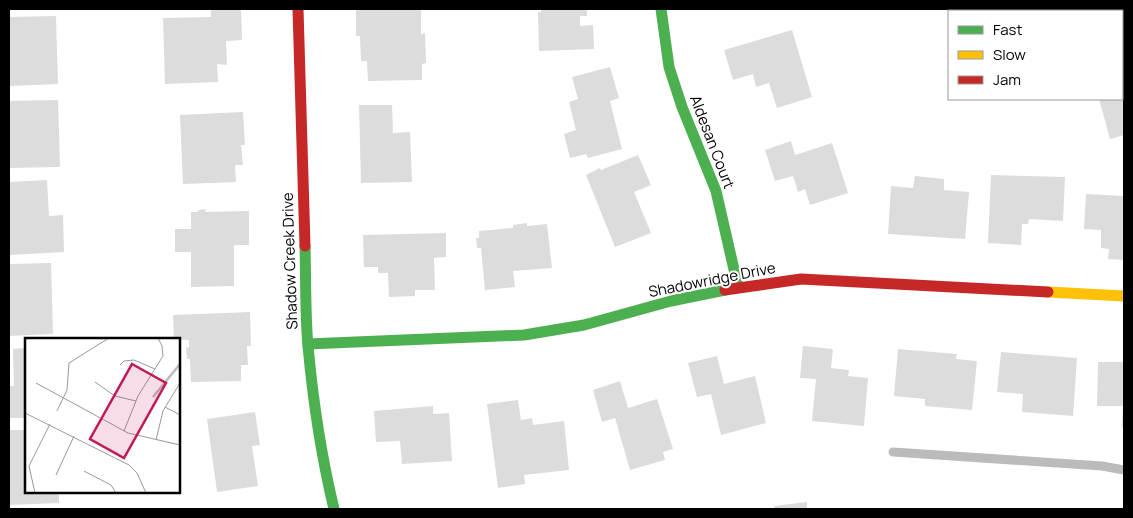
<svg xmlns="http://www.w3.org/2000/svg" width="1133" height="518" font-family="Manrope,sans-serif">
	<rect width="100%" height="100%" fill="#fff"/>
	<g fill="none" stroke-linecap="round" stroke-linejoin="round">
		<path stroke="#bbb" stroke-width="9" d="M 893,452 L 1102,466 L 1124,470"/>
	</g>
	<g fill="#dcdcdc">
		<path d="M 211,9 L 241,9 L 242,40 L 226,41 L 227,65 L 217,64 L 218,82 L 165,84 L 163,18 L 211,17 Z"/>
		<path d="M 356,9 L 421,10 L 421,34 L 425,33 L 426,63 L 422,64 L 422,80 L 368,81 L 367,61 L 361,61 L 360,36 L 356,36 Z"/>
		<path d="M 541,9 L 587,9 L 587,16 L 580,16 L 580,26 L 593,25 L 594,49 L 539,51 L 538,12 L 541,12 Z"/>
		<rect x="1053" y="9" width="50" height="2"/>
		<path d="M 56,16 L 58,84 L 9,86 L 9,17 Z"/>
		<path d="M 792,30 L 812,97 L 777,108 L 769,83 L 756,87 L 753,74 L 733,80 L 724,50 Z"/>
		<path d="M 1124,64 L 1124,135 L 1110,139 L 1099,99 L 1122,99 L 1122,65 Z"/>
		<path d="M 610,67 L 619,98 L 610,101 L 622,149 L 588,158 L 586,154 L 570,158 L 564,134 L 576,130 L 569,102 L 578,99 L 572,77 Z"/>
		<path d="M 58,100 L 60,167 L 9,168 L 9,101 Z"/>
		<path d="M 359,105 L 392,105 L 393,133 L 410,132 L 412,182 L 361,183 Z"/>
		<path d="M 243,112 L 245,145 L 241,145 L 243,165 L 235,165 L 236,182 L 183,184 L 180,115 Z"/>
		<path d="M 791,141 L 795,155 L 832,143 L 848,193 L 810,205 L 805,189 L 798,192 L 793,176 L 775,181 L 765,150 Z"/>
		<path d="M 638,155 L 651,185 L 634,192 L 651,233 L 615,247 L 586,175 L 600,168 L 601,170 Z"/>
		<path d="M 991,175 L 1065,177 L 1063,221 L 1029,219 L 1028,224 L 1022,224 L 1021,245 L 988,243 Z"/>
		<path d="M 915,176 L 944,179 L 944,190 L 969,192 L 965,239 L 888,234 L 891,186 L 913,188 Z"/>
		<path d="M 47,180 L 49,216 L 63,215 L 64,252 L 9,255 L 9,182 Z"/>
		<path d="M 1086,194 L 1124,196 L 1124,260 L 1108,259 L 1109,249 L 1101,248 L 1101,230 L 1084,229 Z"/>
		<path d="M 206,209 L 205,212 L 249,211 L 249,245 L 234,245 L 234,286 L 191,287 L 191,252 L 175,252 L 175,229 L 191,229 L 191,212 L 198,212 L 198,210 Z"/>
		<path d="M 527,223 L 527,226 L 547,224 L 552,268 L 513,271 L 515,287 L 485,290 L 481,248 L 477,248 L 476,238 L 479,238 L 479,231 L 513,228 L 513,225 Z"/>
		<path d="M 446,233 L 446,257 L 434,258 L 435,290 L 415,290 L 415,296 L 389,297 L 388,273 L 378,273 L 378,267 L 364,267 L 363,235 Z"/>
		<path d="M 51,263 L 53,334 L 9,336 L 9,264 Z"/>
		<path d="M 250,312 L 251,346 L 247,346 L 248,365 L 241,365 L 241,381 L 191,382 L 190,359 L 187,359 L 186,348 L 189,347 L 189,340 L 174,339 L 173,315 Z"/>
		<path d="M 803,346 L 833,349 L 831,368 L 849,370 L 848,376 L 868,378 L 864,426 L 812,421 L 816,379 L 800,378 Z"/>
		<path d="M 26,348 L 26,418 L 9,418 L 9,386 L 14,386 L 13,349 Z"/>
		<path d="M 898,349 L 957,354 L 956,359 L 977,361 L 972,410 L 925,406 L 925,399 L 894,396 Z"/>
		<path d="M 1001,352 L 1077,358 L 1073,416 L 1022,412 L 1023,394 L 997,392 Z"/>
		<path d="M 717,356 L 724,384 L 755,376 L 766,423 L 721,435 L 711,394 L 697,397 L 688,363 Z"/>
		<path d="M 1098,362 L 1124,362 L 1124,427 L 1122,427 L 1123,406 L 1097,406 Z"/>
		<path d="M 620,381 L 628,408 L 657,399 L 673,449 L 663,452 L 665,460 L 630,470 L 615,418 L 602,422 L 593,390 Z"/>
		<path d="M 518,400 L 521,420 L 532,418 L 533,425 L 564,421 L 569,470 L 524,475 L 525,484 L 498,488 L 487,404 Z"/>
		<path d="M 433,406 L 433,414 L 449,413 L 452,461 L 402,464 L 400,441 L 376,442 L 374,411 Z"/>
		<path d="M 255,412 L 260,445 L 252,446 L 258,486 L 217,492 L 207,419 Z"/>
		<path d="M 9,430 L 26,430 L 26,492 L 59,492 L 59,503 L 9,505 Z"/>
		<path d="M 807,502 L 807,509 L 775,509 L 774,506 Z"/>
	</g>
	<g fill="none" stroke-linecap="round" stroke-linejoin="round">
		<g stroke="#4caf50" stroke-width="11">
			<path d="M 661,9 L 669,67 L 682,107 L 716,191 L 738,287"/>
			<path d="M 305,246 C 306,279 305,313 308,346 C 313,401 321,455 334,509"/>
			<path d="M 308,344 L 524,335 L 584,325 L 671,301 L 725,290"/>
		</g>
		<path stroke="#ffc107" stroke-width="11" d="M 1048,292 L 1124,296"/>
		<g stroke="#c62828" stroke-width="11">
			<path d="M 298,9 L 305,246"/>
			<path d="M 725,290 L 801,279 L 1048,292"/>
		</g>
	</g>
	<g text-anchor="middle" stroke-width="4" stroke-linejoin="round" paint-order="stroke">
		<g font-size="15" fill="#000" stroke="#fff">
			<text transform="translate(712 142) rotate(69)" y="5">Aldesan Court</text>
			<text transform="translate(290 261) rotate(-92)" y="5">Shadow Creek Drive</text>
			<text transform="translate(712 280) rotate(-11)" y="5">Shadowridge Drive</text>
		</g>
	</g>
	<g transform="translate(25 338)">
		<rect width="155" height="155" fill="#fff"/>
		<path fill="none" stroke="#bbb" stroke-width="2.5" d="M 128,59 L 155,26"/>
		<path fill="none" stroke="#999" stroke-width="1" d="M 95,27 L 99,23 L 109,22 L 130,31M 70,44 L 90,58 L 111,63M 11,45 L 103,95 L 155,107M 140,69 L 155,77M 32,73 L 42,52 L 44,25 L 84,0M 0,75 L 104,127 L 112,135 L 121,155M 99,93 L 113,58 L 138,18 L 137,8 L 133,0M 131,102 L 138,73 L 155,45M 59,133 L 86,147 L 91,155M 31,137 L 49,98M 10,155 L 4,128 L 25,86"/>
		<path fill="#c2185b" fill-opacity="0.15" stroke="#c2185b" stroke-width="2.5" d="M 107,26 L 141,45 L 99,120 L 65,101 Z"/>
		<rect width="155" height="155" fill="none" stroke="#000" stroke-width="2.5"/>
	</g>
	<rect width="1133" height="518" fill="none" stroke="#000000" stroke-width="20"/>
	<rect x="948" y="10" width="175" height="90" fill="#ffffff" stroke="#999999"/>
	<rect x="958" y="26" width="25" height="8" fill="#4caf50" stroke="#999999"/>
	<text x="993" y="35" font-size="15" fill="#000000">Fast</text>
	<rect x="958" y="51" width="25" height="8" fill="#ffc107" stroke="#999999"/>
	<text x="993" y="60" font-size="15" fill="#000000">Slow</text>
	<rect x="958" y="76" width="25" height="8" fill="#c62828" stroke="#999999"/>
	<text x="993" y="85" font-size="15" fill="#000000">Jam</text>
</svg>
